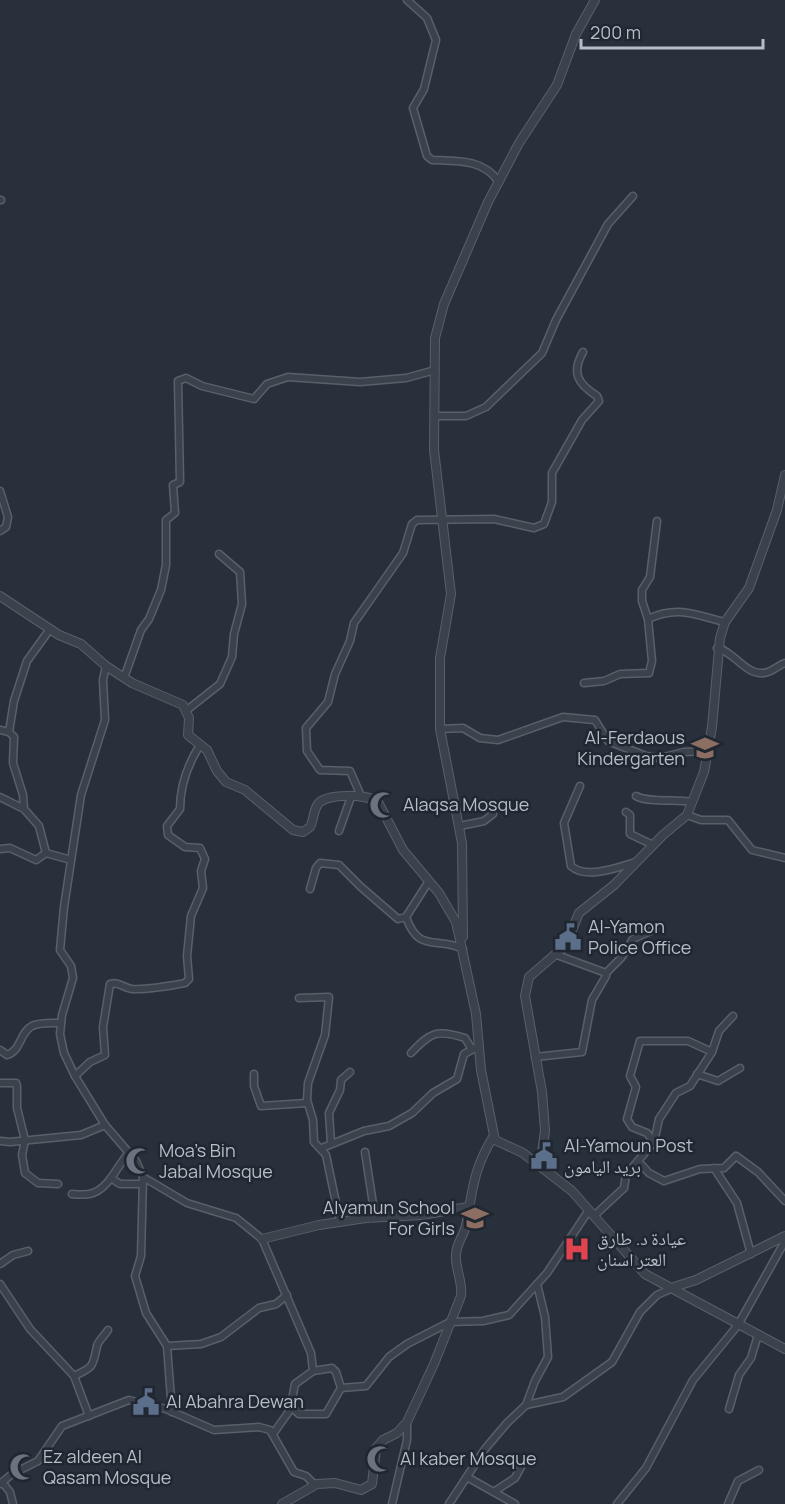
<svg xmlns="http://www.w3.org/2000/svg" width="785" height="1504" font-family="Manrope,'Noto Naskh Arabic',sans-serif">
	<rect width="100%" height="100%" fill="#28303c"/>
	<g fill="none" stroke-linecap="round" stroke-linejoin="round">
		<defs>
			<g id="minor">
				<path d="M 407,0 L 427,18 L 436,40 L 424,89 L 413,108 L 427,156 L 432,160 C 457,161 483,159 498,181"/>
				<path d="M 0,200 L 1,200"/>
				<path d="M 435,416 L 466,416 L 486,407 L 542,353 L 556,320 L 608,224 L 633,196"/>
				<path d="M 0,491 L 8,517 L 6,527 L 0,531"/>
				<path d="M 648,619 L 642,601 L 642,590 L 650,577 L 657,521"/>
				<path d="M 717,648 C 736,652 747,679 768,672 C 774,670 779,665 785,663"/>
				<path d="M 106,666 L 103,680 L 105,720 L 81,795 L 64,907 L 60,950 L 71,966 L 73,978 L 62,1015 L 60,1034 L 64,1053 L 75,1076 L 105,1125 L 136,1161 L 143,1177 L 141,1256 L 135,1276 L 146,1313 L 167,1346 L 172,1412"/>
				<path d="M 124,678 L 141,630 L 149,619 L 161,590 L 166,565 L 166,520 L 175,513 L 173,485 L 180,482 L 178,381 L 186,378 L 202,386 L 254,399 L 267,384 L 288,377 L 360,382 L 406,378 L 435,370"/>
				<path d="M 584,683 L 604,681 L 620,674 L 649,673 L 652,661 L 648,619 C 678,605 695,615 725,622"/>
				<path d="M 187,710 L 220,684 L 232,657 L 234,634 L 242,604 L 240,572 L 219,554"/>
				<path d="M 440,729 L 463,728 L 480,738 L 498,740 L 563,717 L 595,720 L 608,741 L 646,756 L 660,758 L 684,752 L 707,751"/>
				<path d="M 0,730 L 9,732 L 14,737 L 13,763 L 23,795 L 24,809 L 39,826 L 46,853 L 71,860"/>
				<path d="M 9,732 L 14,701 L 27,661 L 50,629"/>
				<path d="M 580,786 L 564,823 L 571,866 C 586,880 619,867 636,862"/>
				<path d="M 361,796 L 350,771 L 320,770 L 307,751 L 306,728 L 328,702 L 335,674 L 350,641 L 354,623 L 403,553 L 412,524 L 417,520 L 494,519 L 534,528 L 544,524 L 552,502 L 552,473 L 582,420 L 599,401 L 597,396 C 578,384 571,373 583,352"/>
				<path d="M 636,796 C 648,803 676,799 692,802"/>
				<path d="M 0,797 L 24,809"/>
				<path d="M 626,812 L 630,815 L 630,834 L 653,845"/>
				<path d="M 687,815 L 701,820 L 728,820 L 752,850 L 785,858"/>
				<path d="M 460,826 L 484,821 L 493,814"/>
				<path d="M 339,831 L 351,797"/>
				<path d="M 0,849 L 10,848 L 36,860 L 46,853"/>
				<path d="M 310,889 L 316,868 L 320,863 L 339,865 L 361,887 L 398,919 L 406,917 L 429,881"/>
				<path d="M 406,917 C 419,954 436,936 463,949"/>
				<path d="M 606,973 L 621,958 L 633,939 L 655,929"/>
				<path d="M 299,998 L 329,997 L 325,1035 L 308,1083 L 307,1100 L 313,1120 L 314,1142 L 326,1155 L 340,1222"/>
				<path d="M 0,1050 L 7,1055 C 21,1051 20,1032 32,1026 C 39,1022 52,1023 61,1023"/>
				<path d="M 712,1052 L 719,1031 L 733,1016"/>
				<path d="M 411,1053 C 431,1032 437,1029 465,1038 L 471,1048"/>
				<path d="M 535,1057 L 582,1052 L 592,1000 L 606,976 L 606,973 L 557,955"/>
				<path d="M 254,1074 L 254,1086 L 261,1106 L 307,1103"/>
				<path d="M 697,1074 L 718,1081 L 740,1068"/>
				<path d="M 75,1076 L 90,1062 L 105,1055 L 103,1027 L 110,984 C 119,981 123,988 132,989 C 148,990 169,986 185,983 L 189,979 L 187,956 L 191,916 L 203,888 L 201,871 L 205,859 L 200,848 L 185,847 L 168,835 L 167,826 L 180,809 C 180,787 188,764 200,745"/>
				<path d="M 0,1083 L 16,1083 L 17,1086 L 17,1108 L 25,1140 L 22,1155 L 25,1173 L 38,1183 L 58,1184"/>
				<path d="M 0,1141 L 10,1142 L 81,1135 L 105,1125"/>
				<path d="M 331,1143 L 329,1113 L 340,1090 L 341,1080 L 350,1072"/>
				<path d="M 322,1148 L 364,1131 L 389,1126 L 412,1113 L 433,1093 L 457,1079 L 464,1054 L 479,1046"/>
				<path d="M 365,1152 L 375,1217"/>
				<path d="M 128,1153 L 111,1178 L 120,1184 L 143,1184"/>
				<path d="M 638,1161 L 649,1173 L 664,1181 L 700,1169 L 724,1168 L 736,1156 L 758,1172 L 785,1201"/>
				<path d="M 714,1168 L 737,1203 L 751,1254"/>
				<path d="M 143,1177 L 187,1203 L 236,1218 L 262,1239 L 311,1353 L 313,1371 L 295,1384 L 290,1410 L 273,1434"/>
				<path d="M 72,1194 C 90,1196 99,1194 111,1178"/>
				<path d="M 595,1215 L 624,1188 L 626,1175 L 654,1142 L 659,1119 L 665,1110 L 676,1093 L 690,1086 L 712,1052 L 688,1041 L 640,1041 L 630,1076 L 636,1087 L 627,1119 L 632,1127 L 647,1133 L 654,1142"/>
				<path d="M 0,1264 L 13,1255 L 28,1251"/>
				<path d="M 0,1284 L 30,1329 L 74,1376 L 89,1416"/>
				<path d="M 167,1346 L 201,1344 L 221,1337 L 259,1308 L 276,1304 L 287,1295"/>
				<path d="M 313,1371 L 332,1368 L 336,1372 L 341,1388 L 366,1386 L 389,1357 L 407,1344 L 450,1322 L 483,1321 L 509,1315 L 547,1273 L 589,1210"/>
				<path d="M 74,1376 C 94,1367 93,1366 97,1346 C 98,1341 105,1335 108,1330"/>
				<path d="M 526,1405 L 535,1381 L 548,1357 L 545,1317 L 537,1284"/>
				<path d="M 291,1407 L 299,1414 L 326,1414 L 341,1388"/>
				<path d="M 729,1409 L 739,1375 L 751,1358 L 758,1335"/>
				<path d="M 467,1477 L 515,1504"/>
				<path d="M 2,1482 L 10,1492 L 13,1504"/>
				<path d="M 0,1484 L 12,1474 L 38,1461 L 62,1426 L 129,1400 L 166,1409 L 214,1430 L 259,1427 L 270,1430 L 294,1472 L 306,1476 L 315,1485"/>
				<path d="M 495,1491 L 515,1478 L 522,1465"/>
				<path d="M 392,1504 L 407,1440 L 407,1422"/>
				<path d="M 449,1504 L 485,1449 L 507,1423 L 526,1405 L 563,1397 L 612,1362 L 640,1312 L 657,1295 L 673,1288"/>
				<path d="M 617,1504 L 646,1468 L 693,1380 L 738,1325 L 785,1241"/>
				<path d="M 728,1504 L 738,1481 L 759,1470"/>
			</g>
			<g id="tertiary">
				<path d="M 0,596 L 59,635 L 81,644 L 106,666 L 132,683 L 183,705 L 189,718 L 188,735 L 207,750 L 217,771 L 226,782 L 245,790 L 293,830 L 303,832 L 310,827 C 314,820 313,811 318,804 C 326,793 367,794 378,802 L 403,850 L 439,893 L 456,922 L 476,1014 L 481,1070 L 495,1140 L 523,1153 L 572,1191 L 645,1274 L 785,1349"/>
				<path d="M 463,937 L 462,843 L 440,729 L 440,658 L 451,594 L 434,450 L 435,338 L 444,304 L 488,202 L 519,143 L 557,85 L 576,34 L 595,0"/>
				<path d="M 540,1166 L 545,1131 L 542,1092 L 525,996 L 529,977 L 566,945 L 579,913 L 614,885 L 663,835 L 687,815 L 704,772 L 712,727 L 720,638 L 725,622 L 749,588 L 777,510 L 785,475"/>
				<path d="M 262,1239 L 319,1225 L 366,1218 L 422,1215 L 468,1207"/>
				<path d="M 674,1287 L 696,1280 L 785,1236"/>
				<path d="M 282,1504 L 317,1484 L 335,1483 L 361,1490 L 372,1484 L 376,1448 L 383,1440 L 397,1433 L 407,1422 L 434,1364 L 461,1296 C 463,1282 455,1269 456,1255 C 456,1243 464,1236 466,1225 C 473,1189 473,1170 493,1137"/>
			</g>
		</defs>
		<use href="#minor" stroke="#59606a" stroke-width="9"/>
		<use href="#tertiary" stroke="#59606a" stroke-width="10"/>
		<use href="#minor" stroke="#3b424c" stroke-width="6"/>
		<use href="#tertiary" stroke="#3b424c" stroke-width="8"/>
	</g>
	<defs>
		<symbol id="school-bare" viewBox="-9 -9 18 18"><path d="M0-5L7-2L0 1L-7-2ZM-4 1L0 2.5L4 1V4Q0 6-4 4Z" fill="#8d6e63" stroke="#202731" stroke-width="2.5" paint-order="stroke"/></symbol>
		<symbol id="mosque-bare" viewBox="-9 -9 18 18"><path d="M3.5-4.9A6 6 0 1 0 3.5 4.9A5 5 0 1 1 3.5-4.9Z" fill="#6b7280" stroke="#202731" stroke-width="2.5" paint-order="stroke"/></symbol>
		<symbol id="civic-bare" viewBox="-9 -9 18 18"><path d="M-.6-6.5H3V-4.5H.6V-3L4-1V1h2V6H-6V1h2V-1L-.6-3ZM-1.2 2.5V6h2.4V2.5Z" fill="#5c6f8a" stroke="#202731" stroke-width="2.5" paint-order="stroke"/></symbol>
		<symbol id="hospital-bare" viewBox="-9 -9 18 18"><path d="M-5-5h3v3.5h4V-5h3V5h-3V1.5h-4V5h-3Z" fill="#e0444e" stroke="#202731" stroke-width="2.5" paint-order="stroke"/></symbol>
	</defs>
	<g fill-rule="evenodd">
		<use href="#school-bare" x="686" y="729" width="38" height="38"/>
		<use href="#mosque-bare" x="364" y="786" width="38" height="38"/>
		<use href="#civic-bare" x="549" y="918" width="38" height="38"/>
		<use href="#civic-bare" x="525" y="1137" width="38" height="38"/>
		<use href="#mosque-bare" x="120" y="1142" width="38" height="38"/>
		<use href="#school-bare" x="456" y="1199" width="38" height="38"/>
		<use href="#hospital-bare" x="558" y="1230" width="38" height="38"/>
		<use href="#civic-bare" x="127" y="1383" width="38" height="38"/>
		<use href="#mosque-bare" x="361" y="1440" width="38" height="38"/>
		<use href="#mosque-bare" x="4" y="1448" width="38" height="38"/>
	</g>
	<g text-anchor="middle" stroke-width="5" stroke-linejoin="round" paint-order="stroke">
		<g font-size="18" fill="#b7bdc7" stroke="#202731" text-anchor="start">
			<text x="685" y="744" text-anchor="end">Al-Ferdaous<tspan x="685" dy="21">Kindergarten</tspan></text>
			<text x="403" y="811">Alaqsa Mosque</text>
			<text x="588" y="933">Al-Yamon<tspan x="588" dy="21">Police Office</tspan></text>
			<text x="564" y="1152">Al-Yamoun Post<tspan x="564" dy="21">بريد اليامون</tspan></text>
			<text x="159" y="1157">Moa's Bin<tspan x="159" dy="21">Jabal Mosque</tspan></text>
			<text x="455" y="1214" text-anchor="end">Alyamun School<tspan x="455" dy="21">For Girls</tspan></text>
			<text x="597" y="1245">عيادة د. طارق<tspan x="597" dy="21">العتر اسنان</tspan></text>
			<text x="166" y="1408">Al Abahra Dewan</text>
			<text x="43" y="1463">Ez aldeen Al<tspan x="43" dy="21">Qasam Mosque</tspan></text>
			<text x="400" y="1465">Al kaber Mosque</text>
		</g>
	</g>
	<path d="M581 39v9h182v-9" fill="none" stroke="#b7bdc7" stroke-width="3"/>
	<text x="590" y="39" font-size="18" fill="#b7bdc7" stroke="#202731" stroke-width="4.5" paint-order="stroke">200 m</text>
</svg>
